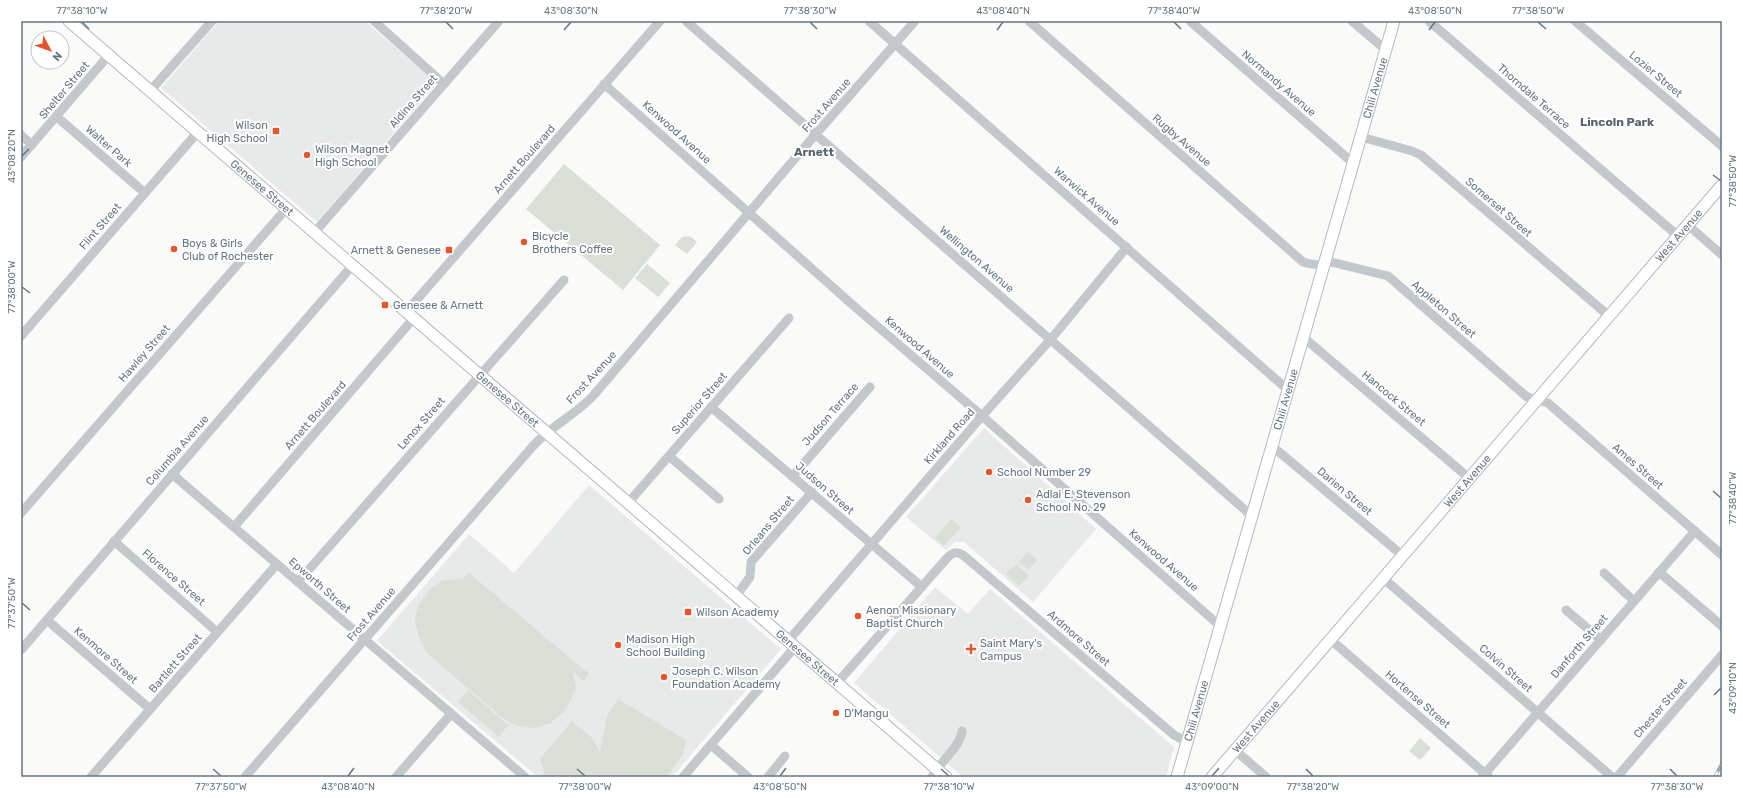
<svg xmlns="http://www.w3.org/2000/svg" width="1743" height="798" font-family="Rubik,sans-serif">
	<rect width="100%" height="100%" fill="#fafaf8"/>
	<g fill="#e8e9e9">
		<path d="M 219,21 L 365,21 L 437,83 L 317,222 L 161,88 Z"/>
		<path d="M 984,428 L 1096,529 L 1033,602 L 964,542 L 955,542 L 946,550 L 906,517 Z"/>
		<path d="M 589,485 L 781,649 L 672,777 L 538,777 L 377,641 L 469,534 L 514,573 Z"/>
		<path d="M 935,587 L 968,614 L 990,589 L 1174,747 L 1166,777 L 963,777 L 854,683 Z"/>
	</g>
	<g fill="#dadfd7">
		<path d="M 564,164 L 660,245 L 623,290 L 526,209 Z"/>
		<path d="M 690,236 L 697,242 L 687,254 L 675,245 L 682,237 Z"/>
		<path d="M 647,264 L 670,283 L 658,297 L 635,278 Z"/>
		<path d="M 951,519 L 961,527 L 944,546 L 935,538 Z"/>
		<path d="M 1028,552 L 1037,560 L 1029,570 L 1019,562 Z"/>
		<path d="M 1016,564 L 1029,576 L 1019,586 L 1006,574 Z"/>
		<path d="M 468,572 L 589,674 L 584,681 L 573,672 L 576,689 L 565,711 L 550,723 L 535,728 L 518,726 L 504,719 L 427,653 L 419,637 L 415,621 L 418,606 L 430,589 L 442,581 L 464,578 Z"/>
		<path d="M 468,690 L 508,725 L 499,737 L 458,702 Z"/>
		<path d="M 618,699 L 686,740 L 683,754 L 667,777 L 547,777 L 545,775 L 540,759 L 572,721 L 592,738 L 600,752 L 607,716 Z"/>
		<path d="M 1420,738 L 1431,748 L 1420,760 L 1409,751 Z"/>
	</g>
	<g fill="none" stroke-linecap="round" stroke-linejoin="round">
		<defs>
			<g id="major">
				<path id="s1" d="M 69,21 L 946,777"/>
				<path id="s2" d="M 1177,777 L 1394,21"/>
				<path id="s3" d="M 1212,777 L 1722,185"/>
			</g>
		</defs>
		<use href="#major" stroke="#b5babe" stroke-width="13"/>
		<g stroke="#c3c8cc" stroke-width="9">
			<path d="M 374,21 L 444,84"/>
			<path d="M 686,21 L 1252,516"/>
			<path d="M 869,21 L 1288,390"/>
			<path d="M 1029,21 L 1303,262 C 1313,265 1321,266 1331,262 L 1388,276 L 1527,397 L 1548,403 L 1722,555"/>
			<path d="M 1190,21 L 1353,163"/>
			<path d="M 1352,21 L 1386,50"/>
			<path d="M 1429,21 L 1678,236"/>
			<path d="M 1575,21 L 1722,146"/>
			<path d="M 604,84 L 855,307 L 982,416 L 1220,626"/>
			<path d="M 150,91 L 212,21"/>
			<path d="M 57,117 L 145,193"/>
			<path d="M 21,135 L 32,145"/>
			<path d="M 1361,137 L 1412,151 L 1421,155 L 1609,316"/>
			<path d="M 21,157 L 108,56"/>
			<path d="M 1688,225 L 1722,255"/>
			<path d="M 314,233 L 499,21"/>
			<path d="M 406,312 L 660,21"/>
			<path d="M 21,336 L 197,133"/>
			<path d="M 1303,337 L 1469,478"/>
			<path d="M 711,407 L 922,587"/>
			<path d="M 1272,446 L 1402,555"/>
			<path d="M 669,456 L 719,499"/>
			<path d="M 172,474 L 525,777"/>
			<path d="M 793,476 L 870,387"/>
			<path d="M 628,503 L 789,318"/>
			<path d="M 21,513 L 286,209"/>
			<path d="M 234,527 L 413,319"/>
			<path d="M 114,541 L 217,632"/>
			<path d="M 1659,572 L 1722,626"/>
			<path d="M 1604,573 L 1634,601"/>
			<path d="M 1383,578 L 1612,777"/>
			<path d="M 298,582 L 564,280"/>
			<path d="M 736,596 L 750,577 L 751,562 L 812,492"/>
			<path d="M 1566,610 L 1601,640"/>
			<path d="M 47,620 L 150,709"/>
			<path d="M 1330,639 L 1489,777"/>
			<path d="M 788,641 L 982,416 L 1051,339 L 1127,247"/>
			<path d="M 21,650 L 352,266"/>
			<path d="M 837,683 L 948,557 C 953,552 957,551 963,555 L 1174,735 L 1187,742"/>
			<path d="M 711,745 L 748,777"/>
			<path d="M 1235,750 L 1266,777"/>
			<path d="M 91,777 L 277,564"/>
			<path d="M 245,777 L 533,446 C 551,426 575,415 593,396 L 815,135 L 915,21"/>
			<path d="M 396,777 L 451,714"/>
			<path d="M 683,777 L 795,647"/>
			<path d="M 768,777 L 785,756"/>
			<path d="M 932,777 C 940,761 960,748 962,731"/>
			<path d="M 1482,777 L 1695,531"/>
			<path d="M 1617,777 L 1722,655"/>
		</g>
		<use href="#major" stroke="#fff" stroke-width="11"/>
		<defs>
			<path id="rail" d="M 1715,777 L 1722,763"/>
		</defs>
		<use href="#rail" stroke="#a2aab0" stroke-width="3.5"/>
		<use href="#rail" stroke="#fff" stroke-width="2" stroke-dasharray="6" stroke-linecap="butt"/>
	</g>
	<path fill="none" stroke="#657683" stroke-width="1.5" d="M 82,22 L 89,29M 446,22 L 453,29M 810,22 L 817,29M 1174,22 L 1181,29M 1538,22 L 1546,29M 564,30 L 571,22M 997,30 L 1003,22M 1429,30 L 1435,22M 22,156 L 29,149M 1713,175 L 1721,181M 22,287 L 30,293M 1713,491 L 1721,498M 22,603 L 30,610M 1714,695 L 1721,688M 213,769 L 221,776M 577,769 L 585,776M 941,769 L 949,776M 1306,769 L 1313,776M 1670,769 L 1677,776M 348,776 L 354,768M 780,776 L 786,768M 1212,776 L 1219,768"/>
	<g fill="#e4572e" stroke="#fff" stroke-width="1.5">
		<rect x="272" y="127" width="8" height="8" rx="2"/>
		<circle cx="307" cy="155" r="4"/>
		<circle cx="524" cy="242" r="4"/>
		<circle cx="174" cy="249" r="4"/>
		<rect x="445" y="246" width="8" height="8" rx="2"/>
		<rect x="381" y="301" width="8" height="8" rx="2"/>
		<circle cx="989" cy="472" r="4"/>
		<circle cx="1028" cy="500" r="4"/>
		<rect x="684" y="608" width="8" height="8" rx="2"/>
		<circle cx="858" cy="616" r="4"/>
		<circle cx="618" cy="645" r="4"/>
		<path d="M969 643h4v4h4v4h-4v4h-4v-4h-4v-4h4z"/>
		<circle cx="664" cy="677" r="4"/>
		<circle cx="836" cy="713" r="4"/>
	</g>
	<g text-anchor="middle" stroke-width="4" stroke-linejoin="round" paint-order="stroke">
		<g font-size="11" fill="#657683" stroke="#fff">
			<text transform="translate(1656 74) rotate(40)" y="4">Lozier Street</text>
			<text transform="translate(1279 83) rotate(41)" y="4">Normandy Avenue</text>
			<text dy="4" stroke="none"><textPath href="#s2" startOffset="717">Chili Avenue</textPath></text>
			<text transform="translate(64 90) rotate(-50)" y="4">Shelter Street</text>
			<text transform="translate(1534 96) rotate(41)" y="4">Thorndale Terrace</text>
			<text transform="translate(413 101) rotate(-49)" y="4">Aldine Street</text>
			<text transform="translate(826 105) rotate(-49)" y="4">Frost Avenue</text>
			<text transform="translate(677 132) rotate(42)" y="4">Kenwood Avenue</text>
			<text transform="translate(1182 140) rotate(41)" y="4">Rugby Avenue</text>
			<text transform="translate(109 146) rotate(41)" y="4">Walter Park</text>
			<text transform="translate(524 159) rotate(-49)" y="4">Arnett Boulevard</text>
			<text dy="4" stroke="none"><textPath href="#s1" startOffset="255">Genesee Street</textPath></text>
			<text transform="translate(1087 196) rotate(41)" y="4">Warwick Avenue</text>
			<text transform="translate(1499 207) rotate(41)" y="4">Somerset Street</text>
			<text transform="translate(100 226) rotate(-49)" y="4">Flint Street</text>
			<text dy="4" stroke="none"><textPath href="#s3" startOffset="715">West Avenue</textPath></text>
			<text transform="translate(977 259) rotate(41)" y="4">Wellington Avenue</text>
			<text transform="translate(1444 309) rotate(41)" y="4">Appleton Street</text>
			<text transform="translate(920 347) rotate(41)" y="4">Kenwood Avenue</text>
			<text transform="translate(144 353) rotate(-49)" y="4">Hawley Street</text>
			<text transform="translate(591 377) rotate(-47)" y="4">Frost Avenue</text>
			<text transform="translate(1394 398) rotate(40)" y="4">Hancock Street</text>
			<text dy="4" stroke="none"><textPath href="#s1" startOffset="579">Genesee Street</textPath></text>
			<text dy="4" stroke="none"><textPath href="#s2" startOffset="393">Chili Avenue</textPath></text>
			<text transform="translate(699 403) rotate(-49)" y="4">Superior Street</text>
			<text transform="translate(830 414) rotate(-49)" y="4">Judson Terrace</text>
			<text transform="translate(315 415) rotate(-49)" y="4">Arnett Boulevard</text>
			<text transform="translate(421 423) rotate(-49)" y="4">Lenox Street</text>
			<text transform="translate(949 436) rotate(-49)" y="4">Kirkland Road</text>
			<text transform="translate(177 450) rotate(-49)" y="4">Columbia Avenue</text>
			<text transform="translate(1638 466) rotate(41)" y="4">Ames Street</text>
			<text dy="4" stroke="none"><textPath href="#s3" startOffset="391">West Avenue</textPath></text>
			<text transform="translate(825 488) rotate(41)" y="4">Judson Street</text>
			<text transform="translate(1345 491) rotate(40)" y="4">Darien Street</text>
			<text transform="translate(768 525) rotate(-50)" y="4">Orleans Street</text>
			<text transform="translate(1164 560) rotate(41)" y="4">Kenwood Avenue</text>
			<text transform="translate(174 577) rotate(41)" y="4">Florence Street</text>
			<text transform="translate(320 585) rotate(41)" y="4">Epworth Street</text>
			<text transform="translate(371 614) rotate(-49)" y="4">Frost Avenue</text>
			<text transform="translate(1079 638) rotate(41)" y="4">Ardmore Street</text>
			<text transform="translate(1579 646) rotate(-49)" y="4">Danforth Street</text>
			<text transform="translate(106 655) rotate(41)" y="4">Kenmore Street</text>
			<text dy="4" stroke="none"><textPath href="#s1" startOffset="975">Genesee Street</textPath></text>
			<text transform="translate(175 663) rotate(-49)" y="4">Bartlett Street</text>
			<text transform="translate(1506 668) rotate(41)" y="4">Colvin Street</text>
			<text transform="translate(1418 699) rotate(41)" y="4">Hortense Street</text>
			<text transform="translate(1660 708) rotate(-49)" y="4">Chester Street</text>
			<text dy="4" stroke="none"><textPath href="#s2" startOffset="69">Chili Avenue</textPath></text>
			<text dy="4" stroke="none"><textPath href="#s3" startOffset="67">West Avenue</textPath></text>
		</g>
		<g font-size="11" fill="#657683" stroke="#fff" text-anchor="start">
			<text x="268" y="129" text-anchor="end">Wilson<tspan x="268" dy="13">High School</tspan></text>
			<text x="315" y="153">Wilson Magnet<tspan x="315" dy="13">High School</tspan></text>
			<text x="532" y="240">Bicycle<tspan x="532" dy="13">Brothers Coffee</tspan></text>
			<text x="182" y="247">Boys &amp; Girls<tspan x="182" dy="13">Club of Rochester</tspan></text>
			<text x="441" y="254" text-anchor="end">Arnett &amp; Genesee</text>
			<text x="393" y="309">Genesee &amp; Arnett</text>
			<text x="997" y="476">School Number 29</text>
			<text x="1036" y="498">Adlai E. Stevenson<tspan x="1036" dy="13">School No. 29</tspan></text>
			<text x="866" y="614">Aenon Missionary<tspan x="866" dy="13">Baptist Church</tspan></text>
			<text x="696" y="616">Wilson Academy</text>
			<text x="626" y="643">Madison High<tspan x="626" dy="13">School Building</tspan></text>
			<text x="980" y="647">Saint Mary's<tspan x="980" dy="13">Campus</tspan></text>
			<text x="672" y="675">Joseph C. Wilson<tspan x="672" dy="13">Foundation Academy</tspan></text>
			<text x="844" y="717">D'Mangu</text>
		</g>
		<g font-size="12" font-weight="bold" fill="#57646e" stroke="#fff">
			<text x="1617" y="126">Lincoln Park</text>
			<text x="814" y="156">Arnett</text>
		</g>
	</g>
	<rect width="1743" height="798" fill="none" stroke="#ffffff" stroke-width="44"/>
	<g transform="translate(50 50) rotate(131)"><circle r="19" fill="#ffffff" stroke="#c1c8cd"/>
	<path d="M0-3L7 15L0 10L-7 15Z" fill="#e4572e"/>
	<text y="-6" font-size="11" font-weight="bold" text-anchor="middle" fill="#657683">N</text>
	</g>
	<rect x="22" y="22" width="1699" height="754" fill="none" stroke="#657683" stroke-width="1.5"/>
	<g font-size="10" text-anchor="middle" fill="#657683">
		<text x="82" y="14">77°38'10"W</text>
		<text x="446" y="14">77°38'20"W</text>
		<text x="571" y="14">43°08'30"N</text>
		<text x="810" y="14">77°38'30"W</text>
		<text x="1003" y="14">43°08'40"N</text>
		<text x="1174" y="14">77°38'40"W</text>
		<text x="1435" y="14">43°08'50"N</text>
		<text x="1538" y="14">77°38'50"W</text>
		<text transform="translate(11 156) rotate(-90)" y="4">43°08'20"N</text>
		<text transform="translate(1732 181) rotate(-90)" y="4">77°38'50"W</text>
		<text transform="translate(11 287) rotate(-90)" y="4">77°38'00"W</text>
		<text transform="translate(1732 498) rotate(-90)" y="4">77°38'40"W</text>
		<text transform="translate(11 603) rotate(-90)" y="4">77°37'50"W</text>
		<text transform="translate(1732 688) rotate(-90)" y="4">43°09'10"N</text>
		<text x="221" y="790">77°37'50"W</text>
		<text x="348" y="790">43°08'40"N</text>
		<text x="585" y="790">77°38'00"W</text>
		<text x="780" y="790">43°08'50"N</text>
		<text x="949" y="790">77°38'10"W</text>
		<text x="1212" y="790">43°09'00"N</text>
		<text x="1313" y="790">77°38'20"W</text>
		<text x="1677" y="790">77°38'30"W</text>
	</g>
</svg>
